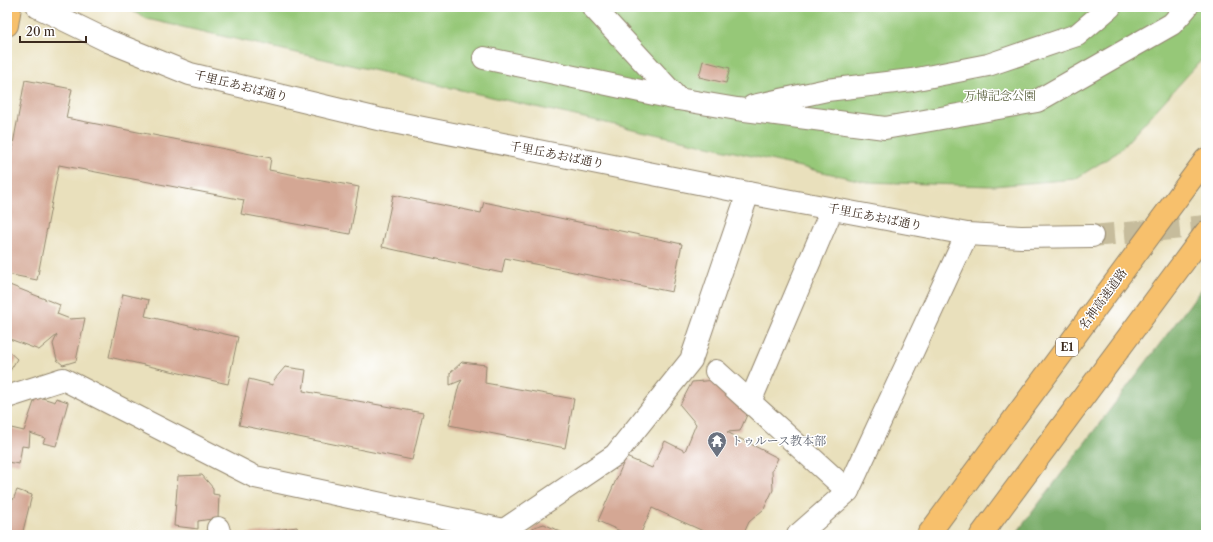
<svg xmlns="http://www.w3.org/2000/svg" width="1213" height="542" font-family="'Libre Caslon Text','Noto Serif JP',serif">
	<rect width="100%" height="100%" fill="#fff"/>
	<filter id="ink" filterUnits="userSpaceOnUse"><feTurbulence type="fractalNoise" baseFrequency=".025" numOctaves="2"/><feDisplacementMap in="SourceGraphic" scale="8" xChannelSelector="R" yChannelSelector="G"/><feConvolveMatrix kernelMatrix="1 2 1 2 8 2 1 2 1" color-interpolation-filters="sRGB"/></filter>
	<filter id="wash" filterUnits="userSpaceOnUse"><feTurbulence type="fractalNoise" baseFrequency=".012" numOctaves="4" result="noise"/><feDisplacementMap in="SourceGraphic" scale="16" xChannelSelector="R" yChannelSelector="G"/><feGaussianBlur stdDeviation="0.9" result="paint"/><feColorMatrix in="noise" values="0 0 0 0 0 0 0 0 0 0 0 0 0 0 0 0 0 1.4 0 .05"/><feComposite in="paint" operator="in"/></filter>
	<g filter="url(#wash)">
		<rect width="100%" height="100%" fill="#e9e0bc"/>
		<path fill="#96c878" stroke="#68794b" d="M 125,7 L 1206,7 L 1206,55 L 1118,152 L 1075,179 L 993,186 L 867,182 L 147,19 Z"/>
		<path fill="#78ac68" stroke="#5a6b43" d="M 1206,283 L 1206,535 L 1015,535 Z"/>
		<g id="blocks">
			<g fill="#d4a794">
				<path d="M 703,61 L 730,68 L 726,83 L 699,77 Z"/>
				<path d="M 25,80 L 72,89 L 66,118 L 271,158 L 269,170 L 359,187 L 350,234 L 241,214 L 244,200 L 59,165 L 37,280 L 7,274 L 7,176 Z"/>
				<path d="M 393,195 L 481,213 L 484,202 L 682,244 L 672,292 L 505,258 L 502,273 L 382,247 Z"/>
				<path d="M 7,284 L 60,305 L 57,314 L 70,319 L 85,318 L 76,361 L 63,365 L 57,360 L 53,344 L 57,335 L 39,350 L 7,338 Z"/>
				<path d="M 123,294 L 149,300 L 145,316 L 238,337 L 228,384 L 109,357 Z"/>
				<path d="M 7,350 L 17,359 L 7,376 Z"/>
				<path d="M 462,362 L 486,365 L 485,383 L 574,399 L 565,448 L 449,425 L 459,385 L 462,380 L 450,385 L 450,373 Z"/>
				<path d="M 285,367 L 306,370 L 303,391 L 423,413 L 412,460 L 239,425 L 249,379 L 273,385 L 274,380 Z"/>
				<path d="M 716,380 L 749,410 L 740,431 L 727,432 L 778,458 L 772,471 L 773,490 L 764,509 L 749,522 L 743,535 L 712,535 L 652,508 L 640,535 L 629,535 L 598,521 L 626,457 L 652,468 L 665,441 L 685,451 L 696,424 L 680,405 L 692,382 Z"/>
				<path d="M 36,396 L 55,402 L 56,398 L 68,402 L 56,446 L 43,443 L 45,438 L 30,433 L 29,447 L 22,446 L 19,464 L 7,462 L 7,427 L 24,431 Z"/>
				<path d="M 202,475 L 213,488 L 213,494 L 219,495 L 218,518 L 198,521 L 198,529 L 174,526 L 178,476 Z"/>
				<path d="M 17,490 L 32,495 L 22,535 L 7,535 L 7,499 L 13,500 Z"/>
				<path d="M 544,524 L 563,533 L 562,535 L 530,535 L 534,527 Z"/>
				<path d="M 297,527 L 299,535 L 247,535 L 247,534 Z"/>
			</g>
		</g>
	</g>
	<g filter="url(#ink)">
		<use href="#blocks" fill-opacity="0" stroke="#92856d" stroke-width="1"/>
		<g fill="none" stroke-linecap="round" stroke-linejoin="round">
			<path stroke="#c6bc9c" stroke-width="22" stroke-dasharray="22 11" stroke-linecap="butt" d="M 1092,236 L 1206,226"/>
			<defs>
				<g id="minor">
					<path d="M 38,7 L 108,41 L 190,74 L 378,119 L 748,193 L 967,234 L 1021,237 L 1092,236"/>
					<path d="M 593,7 L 678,99 L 737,109 L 885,128 L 1037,101 L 1172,24 L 1187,7"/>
					<path d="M 484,58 L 678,99"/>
					<path d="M 753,106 L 827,90 L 912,80 L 988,65 L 1077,35 L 1110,7"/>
					<path d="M 716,371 L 848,491"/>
					<path d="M 7,397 L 63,379 L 255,477 L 504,530 L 615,455 L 691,360 L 748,193"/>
					<path d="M 750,402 L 832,209"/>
					<path d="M 218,528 L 220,535"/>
					<path d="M 798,535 L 848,491 L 967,234"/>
				</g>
				<path id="major" d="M 7,25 L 10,7"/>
				<g id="highway">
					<path d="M 928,535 L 1206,159"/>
					<path d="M 981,535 L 1206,232"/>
				</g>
			</defs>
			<use href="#minor" stroke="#92856d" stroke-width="24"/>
			<use href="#major" stroke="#92856d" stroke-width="24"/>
			<use href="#highway" stroke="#92856d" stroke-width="24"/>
			<use href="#minor" stroke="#fff" stroke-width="22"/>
			<use href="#major" stroke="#f7c06c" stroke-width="22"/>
			<use href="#highway" stroke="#f7c06c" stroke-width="22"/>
		</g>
	</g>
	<defs>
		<symbol id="temple-pin" viewBox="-11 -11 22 30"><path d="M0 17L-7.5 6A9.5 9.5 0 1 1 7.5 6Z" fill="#6b7280" stroke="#fff"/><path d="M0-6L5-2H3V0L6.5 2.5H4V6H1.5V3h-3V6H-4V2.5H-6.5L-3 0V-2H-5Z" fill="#fff"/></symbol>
	</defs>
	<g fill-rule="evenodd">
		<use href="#temple-pin" x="706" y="430" width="22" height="30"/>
	</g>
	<g text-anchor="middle" stroke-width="3" stroke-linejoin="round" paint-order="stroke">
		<rect fill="#fff" stroke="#766a62" stroke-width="1" x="1056" y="338" width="22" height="18" rx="3"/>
		<g font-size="11" font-weight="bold" fill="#3b2a1e">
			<text x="1067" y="351">E1</text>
		</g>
		<g font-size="12" fill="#3b2a1e" stroke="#fff">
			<text transform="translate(241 86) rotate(14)" y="4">千里丘あおば通り</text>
			<text transform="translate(557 155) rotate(11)" y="4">千里丘あおば通り</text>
			<text transform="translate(875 217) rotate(11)" y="4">千里丘あおば通り</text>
			<text transform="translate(1103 299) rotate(-54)" y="4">名神高速道路</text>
		</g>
		<g font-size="12" fill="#5b613e" stroke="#fff">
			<text x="1000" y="100">万博記念公園</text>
		</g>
		<g font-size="12" fill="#5b616d" stroke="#fff" text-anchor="start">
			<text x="731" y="445">トゥルース教本部</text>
		</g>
	</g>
	<rect width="1213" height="542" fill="none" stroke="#fff" stroke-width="24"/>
	<path d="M20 36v6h66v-6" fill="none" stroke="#3b2a1e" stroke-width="2"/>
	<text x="26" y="36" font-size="12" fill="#3b2a1e" stroke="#ffffff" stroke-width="3" paint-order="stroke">20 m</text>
</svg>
